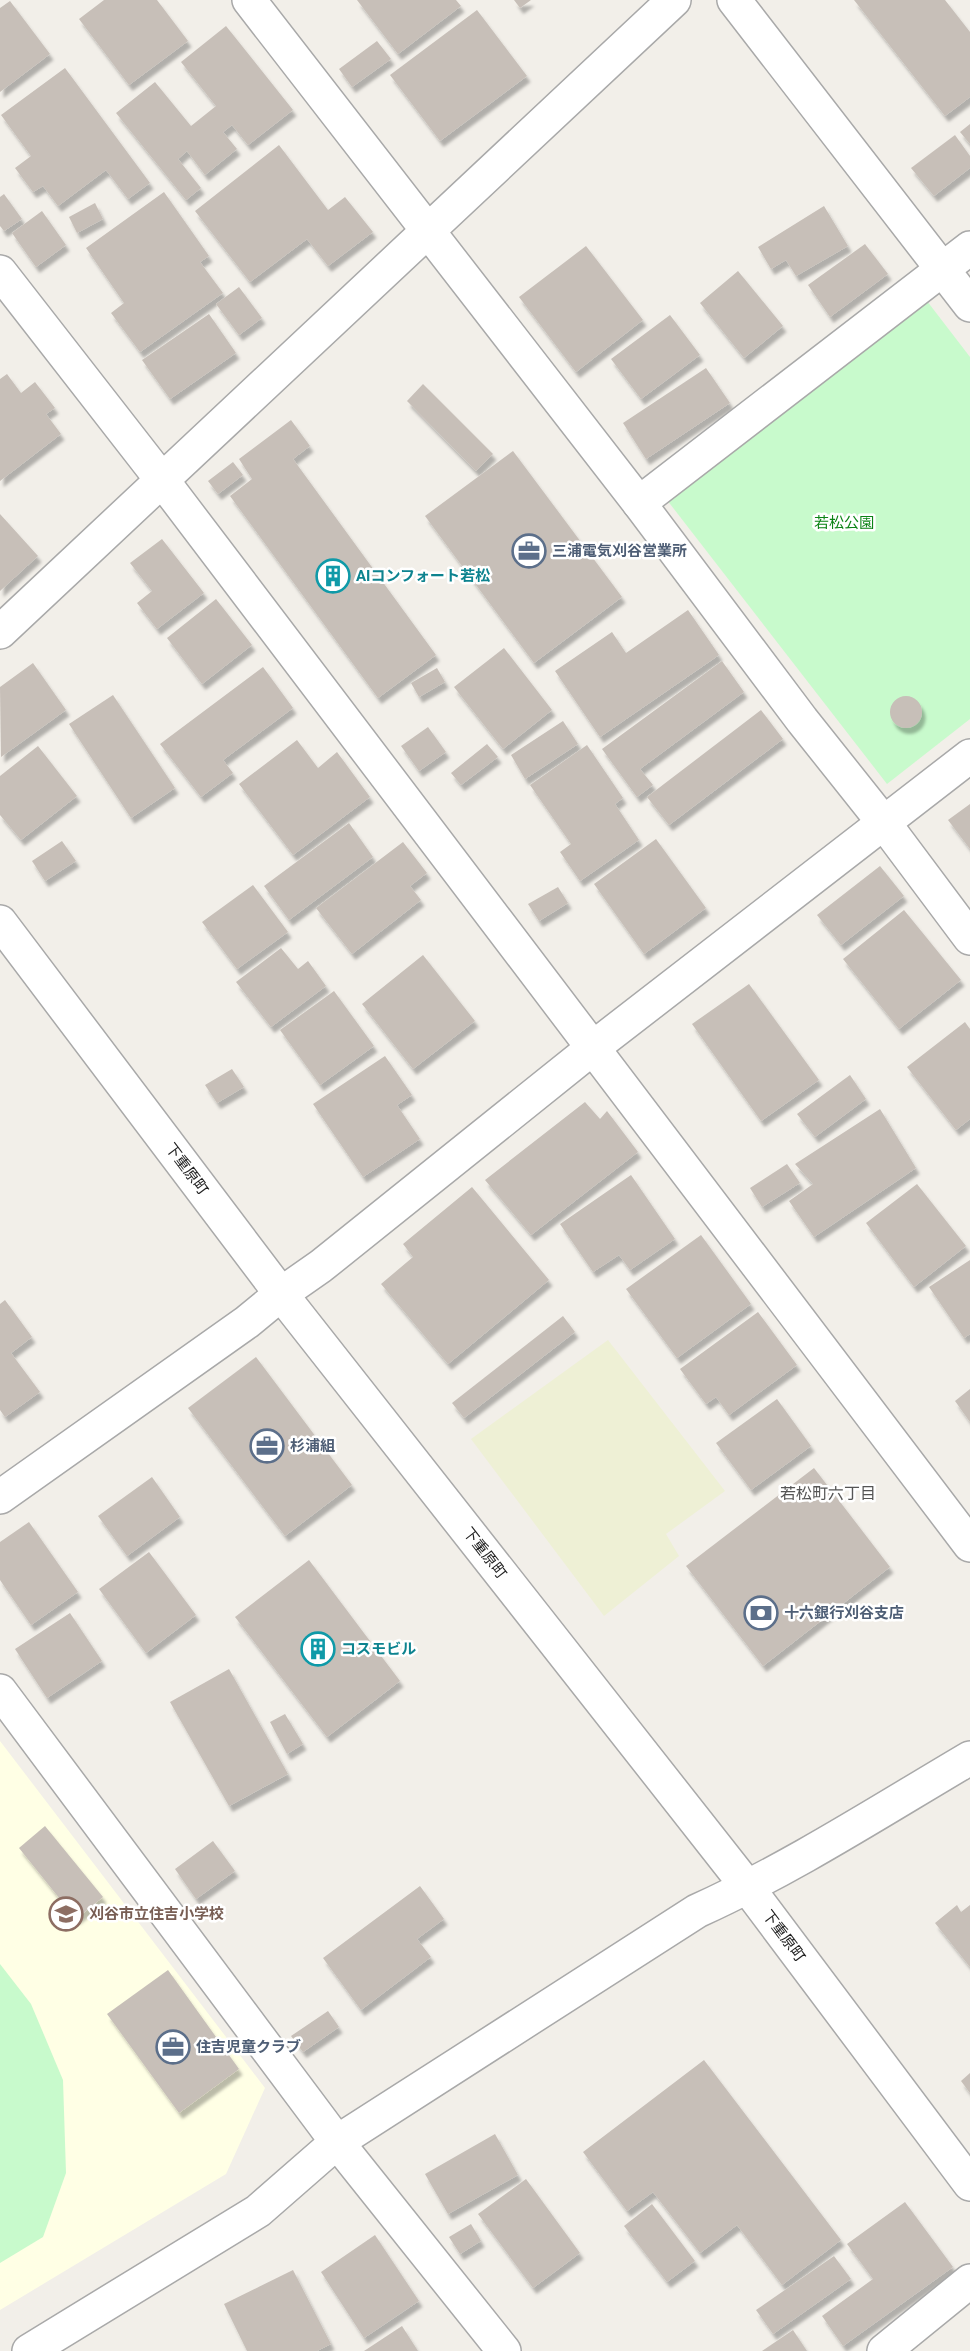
<svg xmlns="http://www.w3.org/2000/svg" width="970" height="2351" font-family="Roboto,'Noto Sans JP',sans-serif">
	<defs>
		<filter id="shadow"><feDropShadow dx="3.5" dy="6" stdDeviation="1.5" flood-color="#0004"/></filter>
	</defs>
	<rect width="100%" height="100%" fill="#f2efe9"/>
	<path fill="#ffffe5" d="M 0,1741 L 265,2088 L 226,2174 L 0,2310 Z"/>
	<path fill="#eef0d5" d="M 608,1340 L 725,1491 L 666,1534 L 679,1556 L 604,1616 L 471,1439 Z"/>
	<g fill="#c8facc">
		<path d="M 927,301 L 970,357 L 970,719 L 887,784 L 667,500 Z"/>
		<path d="M 0,1964 L 31,2004 L 63,2080 L 66,2173 L 43,2237 L 0,2263 Z"/>
	</g>
	<g fill="#c7bfb8" filter="url(#shadow)">
		<path d="M 104,0 L 157,0 L 188,41 L 129,85 L 79,19 Z"/>
		<path d="M 357,0 L 456,0 L 461,6 L 398,54 Z"/>
		<path d="M 514,0 L 531,0 L 520,8 Z"/>
		<path d="M 854,0 L 945,0 L 970,32 L 970,97 L 945,116 Z"/>
		<path d="M 10,1 L 50,54 L 0,92 L 0,8 Z"/>
		<path d="M 477,10 L 527,76 L 440,141 L 390,75 Z"/>
		<path d="M 226,26 L 293,110 L 248,145 L 232,125 L 223,132 L 237,149 L 205,175 L 187,151 L 178,159 L 201,188 L 186,200 L 116,113 L 155,82 L 191,126 L 216,106 L 181,62 Z"/>
		<path d="M 377,41 L 391,59 L 352,87 L 339,69 Z"/>
		<path d="M 65,68 L 150,183 L 128,199 L 106,170 L 58,206 L 43,186 L 33,192 L 15,168 L 31,156 L 1,115 Z"/>
		<path d="M 970,124 L 970,144 L 960,132 Z"/>
		<path d="M 955,135 L 970,156 L 970,168 L 934,196 L 911,168 Z"/>
		<path d="M 279,145 L 328,210 L 345,197 L 373,232 L 328,266 L 307,239 L 250,282 L 195,211 Z"/>
		<path d="M 164,192 L 209,256 L 200,262 L 223,293 L 140,352 L 111,313 L 124,303 L 86,248 Z"/>
		<path d="M 4,194 L 22,219 L 4,231 L 0,226 L 0,197 Z"/>
		<path d="M 95,203 L 103,219 L 77,233 L 69,217 Z"/>
		<path d="M 824,206 L 848,246 L 796,276 L 786,260 L 771,269 L 758,247 Z"/>
		<path d="M 42,211 L 66,245 L 36,267 L 12,233 Z"/>
		<path d="M 865,244 L 888,274 L 830,317 L 808,285 Z"/>
		<path d="M 586,246 L 643,320 L 576,372 L 519,297 Z"/>
		<path d="M 738,271 L 783,326 L 744,358 L 700,303 Z"/>
		<path d="M 239,287 L 262,318 L 239,335 L 216,304 Z"/>
		<path d="M 209,314 L 236,353 L 170,399 L 142,360 Z"/>
		<path d="M 670,315 L 700,355 L 641,399 L 611,359 Z"/>
		<path d="M 706,368 L 730,403 L 646,459 L 623,423 Z"/>
		<path d="M 7,374 L 21,393 L 35,382 L 55,408 L 46,414 L 61,434 L 0,481 L 0,379 Z"/>
		<path d="M 423,384 L 493,454 L 476,471 L 407,401 Z"/>
		<path d="M 291,420 L 310,446 L 293,459 L 436,655 L 378,698 L 230,496 L 252,479 L 239,459 Z"/>
		<path d="M 513,451 L 622,597 L 534,663 L 425,516 Z"/>
		<path d="M 233,462 L 243,475 L 218,494 L 208,481 Z"/>
		<path d="M 0,514 L 38,556 L 0,591 Z"/>
		<path d="M 162,539 L 204,593 L 157,629 L 137,603 L 152,591 L 130,563 Z"/>
		<path d="M 216,599 L 252,645 L 202,684 L 167,638 Z"/>
		<path d="M 688,610 L 719,655 L 600,737 L 555,671 L 612,632 L 626,653 Z"/>
		<path d="M 504,648 L 552,710 L 503,749 L 454,687 Z"/>
		<path d="M 722,661 L 744,692 L 640,769 L 653,785 L 637,797 L 602,749 Z"/>
		<path d="M 33,663 L 66,710 L 1,757 L 0,687 Z"/>
		<path d="M 263,667 L 293,708 L 223,760 L 233,773 L 201,797 L 160,744 Z"/>
		<path d="M 437,668 L 445,682 L 419,697 L 411,683 Z"/>
		<path d="M 113,695 L 175,788 L 131,818 L 69,724 Z"/>
		<circle cx="906" cy="712" r="16"/>
		<path d="M 761,710 L 783,739 L 669,825 L 647,797 Z"/>
		<path d="M 563,721 L 578,744 L 525,779 L 511,755 Z"/>
		<path d="M 428,727 L 446,752 L 419,771 L 401,746 Z"/>
		<path d="M 297,740 L 318,768 L 337,752 L 370,797 L 293,855 L 239,784 Z"/>
		<path d="M 487,744 L 498,757 L 461,785 L 451,773 Z"/>
		<path d="M 587,745 L 623,798 L 615,804 L 639,840 L 580,881 L 560,852 L 571,844 L 530,785 Z"/>
		<path d="M 38,746 L 77,796 L 21,840 L 0,815 L 0,776 Z"/>
		<path d="M 970,804 L 970,849 L 948,820 Z"/>
		<path d="M 349,823 L 373,857 L 289,920 L 264,886 Z"/>
		<path d="M 656,839 L 706,908 L 644,954 L 594,884 Z"/>
		<path d="M 62,841 L 76,861 L 45,881 L 32,861 Z"/>
		<path d="M 403,842 L 427,873 L 410,886 L 421,900 L 352,954 L 316,908 Z"/>
		<path d="M 880,866 L 904,896 L 841,945 L 817,915 Z"/>
		<path d="M 253,885 L 288,932 L 237,969 L 202,922 Z"/>
		<path d="M 558,887 L 568,903 L 539,921 L 528,904 Z"/>
		<path d="M 904,910 L 961,980 L 899,1029 L 843,959 Z"/>
		<path d="M 281,948 L 298,969 L 308,961 L 326,986 L 271,1027 L 236,982 Z"/>
		<path d="M 423,955 L 475,1021 L 413,1069 L 362,1004 Z"/>
		<path d="M 749,984 L 819,1080 L 761,1121 L 692,1024 Z"/>
		<path d="M 334,991 L 374,1046 L 320,1085 L 280,1030 Z"/>
		<path d="M 965,1022 L 970,1029 L 970,1119 L 956,1130 L 907,1067 Z"/>
		<path d="M 385,1056 L 412,1095 L 397,1105 L 420,1139 L 363,1177 L 313,1104 Z"/>
		<path d="M 232,1069 L 244,1087 L 217,1103 L 205,1085 Z"/>
		<path d="M 850,1075 L 866,1099 L 815,1137 L 797,1114 Z"/>
		<path d="M 585,1102 L 600,1119 L 607,1111 L 638,1152 L 531,1235 L 485,1180 Z"/>
		<path d="M 880,1109 L 916,1168 L 814,1237 L 789,1201 L 813,1184 L 795,1164 Z"/>
		<path d="M 787,1164 L 800,1183 L 762,1207 L 750,1188 Z"/>
		<path d="M 631,1175 L 675,1239 L 630,1270 L 619,1255 L 593,1272 L 560,1224 Z"/>
		<path d="M 917,1184 L 966,1246 L 914,1287 L 866,1223 Z"/>
		<path d="M 472,1187 L 549,1280 L 448,1364 L 381,1284 L 413,1257 L 403,1244 Z"/>
		<path d="M 701,1235 L 751,1304 L 677,1358 L 626,1289 Z"/>
		<path d="M 970,1260 L 970,1334 L 964,1338 L 929,1287 Z"/>
		<path d="M 5,1300 L 32,1337 L 11,1353 L 40,1392 L 5,1417 L 0,1410 L 0,1304 Z"/>
		<path d="M 758,1312 L 797,1365 L 729,1415 L 716,1397 L 706,1404 L 680,1369 Z"/>
		<path d="M 563,1316 L 575,1332 L 464,1418 L 452,1403 Z"/>
		<path d="M 256,1357 L 352,1485 L 285,1536 L 188,1408 Z"/>
		<path d="M 970,1389 L 970,1422 L 955,1401 Z"/>
		<path d="M 777,1399 L 811,1446 L 751,1490 L 716,1443 Z"/>
		<path d="M 814,1468 L 890,1567 L 763,1666 L 686,1566 Z"/>
		<path d="M 152,1477 L 180,1517 L 127,1556 L 98,1516 Z"/>
		<path d="M 29,1522 L 78,1592 L 31,1625 L 0,1580 L 0,1542 Z"/>
		<path d="M 149,1552 L 196,1615 L 146,1653 L 99,1589 Z"/>
		<path d="M 309,1560 L 400,1681 L 327,1737 L 235,1617 Z"/>
		<path d="M 70,1613 L 102,1661 L 47,1698 L 15,1649 Z"/>
		<path d="M 229,1669 L 288,1774 L 229,1806 L 170,1702 Z"/>
		<path d="M 285,1714 L 303,1744 L 287,1754 L 270,1722 Z"/>
		<path d="M 45,1826 L 103,1897 L 76,1919 L 19,1848 Z"/>
		<path d="M 213,1841 L 235,1871 L 196,1899 L 175,1869 Z"/>
		<path d="M 420,1886 L 444,1919 L 417,1939 L 431,1957 L 361,2010 L 323,1958 Z"/>
		<path d="M 957,1905 L 961,1912 L 970,1905 L 970,1967 L 935,1923 Z"/>
		<path d="M 168,1970 L 239,2069 L 179,2113 L 107,2014 Z"/>
		<path d="M 328,2011 L 339,2027 L 303,2052 L 291,2036 Z"/>
		<path d="M 704,2060 L 841,2240 L 782,2285 L 737,2225 L 700,2253 L 653,2192 L 627,2211 L 583,2152 Z"/>
		<path d="M 970,2073 L 970,2093 L 961,2081 Z"/>
		<path d="M 495,2134 L 518,2175 L 448,2214 L 425,2174 Z"/>
		<path d="M 526,2179 L 580,2253 L 533,2288 L 478,2214 Z"/>
		<path d="M 905,2202 L 953,2267 L 843,2346 L 822,2316 L 873,2279 L 847,2244 Z"/>
		<path d="M 652,2204 L 695,2261 L 667,2282 L 624,2226 Z"/>
		<path d="M 471,2224 L 481,2241 L 460,2254 L 449,2237 Z"/>
		<path d="M 375,2235 L 419,2301 L 364,2338 L 321,2272 Z"/>
		<path d="M 834,2256 L 851,2279 L 773,2334 L 756,2310 Z"/>
		<path d="M 293,2270 L 331,2344 L 317,2351 L 247,2351 L 224,2304 Z"/>
		<path d="M 402,2326 L 418,2351 L 364,2351 Z"/>
		<path d="M 793,2330 L 807,2351 L 762,2351 Z"/>
	</g>
	<g fill="none" stroke-linecap="round" stroke-linejoin="round">
		<defs>
			<g id="minor">
				<path d="M 249,0 L 639,503 L 802,720 L 884,823 L 970,938"/>
				<path d="M 734,0 L 970,305"/>
				<path d="M 0,272 L 162,480 L 970,1545"/>
				<path d="M 639,503 L 970,248"/>
				<path d="M 0,632 L 674,0"/>
				<path d="M 0,1497 L 247,1322 L 281,1294 L 321,1266 L 594,1047 L 970,756"/>
				<path d="M 0,1691 L 337,2142 L 504,2351"/>
				<path d="M 884,2351 L 970,2281"/>
			</g>
			<g id="tertiary">
				<path d="M 0,922 L 281,1294 L 742,1880 L 970,2184"/>
				<path d="M 29,2351 L 258,2211 L 337,2142 L 697,1911 C 792,1868 880,1811 970,1758"/>
			</g>
		</defs>
		<use href="#minor" stroke="#a9a9a9" stroke-width="36"/>
		<use href="#tertiary" stroke="#a9a9a9" stroke-width="36"/>
		<use href="#minor" stroke="#fff" stroke-width="33"/>
		<use href="#tertiary" stroke="#fff" stroke-width="33"/>
	</g>
	<defs>
		<symbol id="office-ring" viewBox="-11 -11 22 22"><circle r="9.5" fill="#fff" stroke="#5c6f8a" stroke-width="1.5"/><path d="M-6-3h4V-5.5h4V-3h4V5H-6ZM-1-4.5V-3h2v-1.5ZM-6 0V1H6V0Z" fill="#5c6f8a"/></symbol>
		<symbol id="building-ring" viewBox="-11 -11 22 22"><circle r="9.5" fill="#fff" stroke="#0f9aa8" stroke-width="1.5"/><path d="M-4-6H4V6H1V3H-1V6H-4ZM-2.5-4.3h1.7v1.8h-1.7ZM.8-4.3h1.7v1.8H.8ZM-2.5-1h1.7V.8h-1.7ZM.8-1h1.7V.8H.8Z" fill="#0f9aa8"/></symbol>
		<symbol id="bank-ring" viewBox="-11 -11 22 22"><circle r="9.5" fill="#fff" stroke="#5c6f8a" stroke-width="1.5"/><path d="M-6-4H6V4H-6ZM0-2.3a2.3 2.3 0 1 0 0 4.6a2.3 2.3 0 1 0 0-4.6Z" fill="#5c6f8a"/></symbol>
		<symbol id="school-ring" viewBox="-11 -11 22 22"><circle r="9.5" fill="#fff" stroke="#8d6e63" stroke-width="1.5"/><path d="M0-5L7-2L0 1L-7-2ZM-4 1L0 2.5L4 1V4Q0 6-4 4Z" fill="#8d6e63"/></symbol>
	</defs>
	<g fill-rule="evenodd">
		<use href="#office-ring" x="510" y="532" width="38" height="38"/>
		<use href="#building-ring" x="314" y="557" width="38" height="38"/>
		<use href="#office-ring" x="248" y="1427" width="38" height="38"/>
		<use href="#bank-ring" x="742" y="1594" width="38" height="38"/>
		<use href="#building-ring" x="299" y="1630" width="38" height="38"/>
		<use href="#school-ring" x="47" y="1895" width="38" height="38"/>
		<use href="#office-ring" x="154" y="2028" width="38" height="38"/>
	</g>
	<g text-anchor="middle" stroke-width="5" stroke-linejoin="round" paint-order="stroke">
		<g font-size="15" fill="#0c8416" stroke="#fff">
			<text x="844" y="528">若松公園</text>
		</g>
		<g font-size="15" font-weight="bold" fill="#4e5e75" stroke="#fff" text-anchor="start">
			<text x="552" y="556">三浦電気刈谷営業所</text>
			<text x="290" y="1451">杉浦組</text>
			<text x="784" y="1618">十六銀行刈谷支店</text>
			<text x="196" y="2052">住吉児童クラブ</text>
		</g>
		<g font-size="15" font-weight="bold" fill="#0d838f" stroke="#fff" text-anchor="start">
			<text x="356" y="581">AIコンフォート若松</text>
			<text x="341" y="1654">コスモビル</text>
		</g>
		<g font-size="15" fill="#222" stroke="#fff">
			<text transform="translate(187 1169) rotate(53)" y="5">下重原町</text>
			<text transform="translate(485 1553) rotate(52)" y="5">下重原町</text>
			<text transform="translate(784 1936) rotate(53)" y="5">下重原町</text>
		</g>
		<g font-size="15" font-weight="bold" fill="#785e54" stroke="#fff" text-anchor="start">
			<text x="89" y="1919">刈谷市立住吉小学校</text>
		</g>
		<g font-size="16" fill="#555" stroke="#fff">
			<text x="828" y="1499">若松町六丁目</text>
		</g>
	</g>
</svg>
